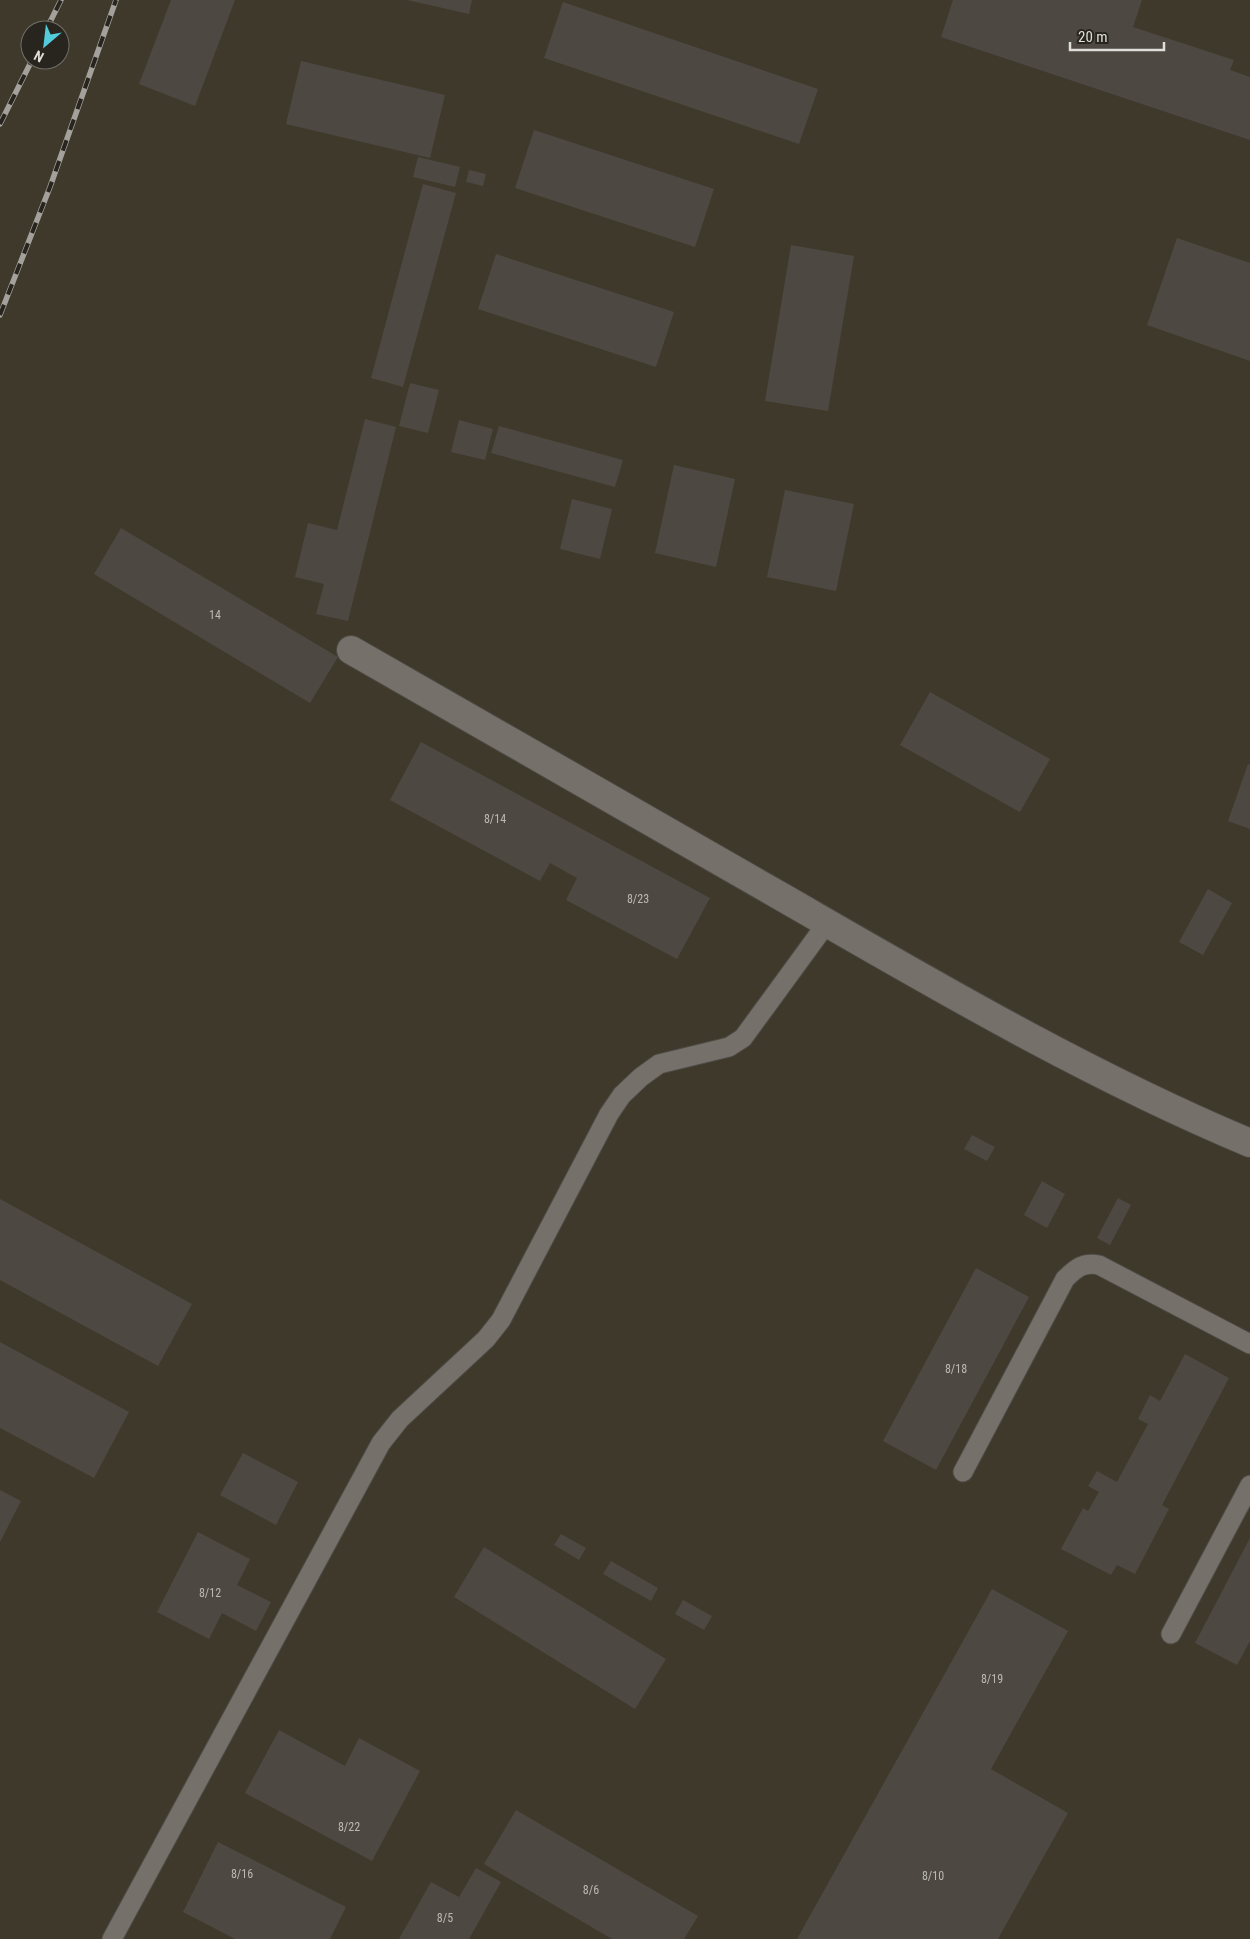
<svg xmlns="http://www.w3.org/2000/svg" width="1250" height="1939" font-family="'Roboto Condensed',sans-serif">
	<rect width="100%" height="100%" fill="#322f28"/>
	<path fill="#3f392c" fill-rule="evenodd" d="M 0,0 L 1250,0 L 1250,1939 L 0,1939 ZM 30,30 L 60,30 L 60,60 L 30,60 Z"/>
	<g fill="#4d4942">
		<path d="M 171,0 L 235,0 L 195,106 L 139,84 Z"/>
		<path d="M 407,0 L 472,0 L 469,14 Z"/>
		<path d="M 953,0 L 1142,0 L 1133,27 L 1234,60 L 1230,70 L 1250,77 L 1250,140 L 941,37 Z"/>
		<path d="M 563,2 L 818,89 L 799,144 L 544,58 Z"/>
		<path d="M 301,61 L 445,95 L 430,158 L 286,124 Z"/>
		<path d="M 534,130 L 714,189 L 695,247 L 515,188 Z"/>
		<path d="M 418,157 L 460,167 L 455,187 L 413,177 Z"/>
		<path d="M 469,170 L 486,174 L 483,186 L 466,182 Z"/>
		<path d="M 423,184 L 456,193 L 403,387 L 371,378 Z"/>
		<path d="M 1177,238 L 1250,263 L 1250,361 L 1147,325 Z"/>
		<path d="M 791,245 L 854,256 L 828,411 L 765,401 Z"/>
		<path d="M 496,254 L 674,312 L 656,367 L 478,309 Z"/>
		<path d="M 410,383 L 439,390 L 428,433 L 399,426 Z"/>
		<path d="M 365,419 L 396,427 L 348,621 L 316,614 L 324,584 L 295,577 L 308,523 L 337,530 Z"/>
		<path d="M 459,420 L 493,429 L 485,460 L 451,452 Z"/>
		<path d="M 499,426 L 623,460 L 615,487 L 491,453 Z"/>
		<path d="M 674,465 L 735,479 L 716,567 L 655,553 Z"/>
		<path d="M 785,490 L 854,504 L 836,591 L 767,577 Z"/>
		<path d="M 572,499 L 612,509 L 600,559 L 560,549 Z"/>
		<path d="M 121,528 L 338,657 L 310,703 L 94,574 Z"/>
		<path d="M 930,692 L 1050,759 L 1020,812 L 900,745 Z"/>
		<path d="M 421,742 L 710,898 L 677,959 L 566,900 L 577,878 L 550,863 L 540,881 L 390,800 Z"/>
		<path d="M 1248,764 L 1250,765 L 1250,829 L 1228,821 Z"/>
		<path d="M 1208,889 L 1232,903 L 1203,955 L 1179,942 Z"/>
		<path d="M 972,1135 L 995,1147 L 987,1161 L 964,1149 Z"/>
		<path d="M 1042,1181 L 1065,1194 L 1047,1228 L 1024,1215 Z"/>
		<path d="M 1118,1198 L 1131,1205 L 1110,1245 L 1097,1238 Z"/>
		<path d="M 0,1199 L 192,1304 L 158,1366 L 0,1280 Z"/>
		<path d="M 976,1268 L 1029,1297 L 936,1470 L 883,1441 Z"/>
		<path d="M 0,1342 L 129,1412 L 94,1478 L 0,1428 Z"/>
		<path d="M 1185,1354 L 1229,1378 L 1162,1505 L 1169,1509 L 1135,1574 L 1117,1565 L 1111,1575 L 1061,1549 L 1083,1508 L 1088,1511 L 1099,1492 L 1088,1486 L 1097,1471 L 1117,1482 L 1148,1424 L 1138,1419 L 1150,1395 L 1160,1401 Z"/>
		<path d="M 243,1453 L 298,1482 L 276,1525 L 220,1495 Z"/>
		<path d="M 0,1490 L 21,1501 L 0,1542 Z"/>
		<path d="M 198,1532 L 250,1559 L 237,1585 L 271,1602 L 256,1631 L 222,1613 L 209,1639 L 157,1612 Z"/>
		<path d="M 561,1534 L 586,1548 L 579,1560 L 554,1545 Z"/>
		<path d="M 1250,1538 L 1250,1641 L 1237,1665 L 1195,1643 Z"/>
		<path d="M 484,1547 L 666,1659 L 635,1709 L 454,1597 Z"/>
		<path d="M 611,1561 L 658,1588 L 651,1601 L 603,1574 Z"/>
		<path d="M 992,1589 L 1068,1631 L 991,1769 L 1068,1813 L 998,1939 L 797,1939 Z"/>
		<path d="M 683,1600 L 712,1616 L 704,1630 L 675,1614 Z"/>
		<path d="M 279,1730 L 345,1766 L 359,1738 L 420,1771 L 372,1861 L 245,1793 Z"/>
		<path d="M 516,1810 L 698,1916 L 684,1939 L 612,1939 L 484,1864 Z"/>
		<path d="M 218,1842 L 346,1907 L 330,1939 L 235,1939 L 183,1912 Z"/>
		<path d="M 476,1868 L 501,1882 L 469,1939 L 399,1939 L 431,1882 L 459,1897 Z"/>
	</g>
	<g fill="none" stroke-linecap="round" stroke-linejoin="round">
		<defs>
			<g id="service">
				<path d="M 963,1472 L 1065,1279 C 1076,1268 1083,1262 1099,1265 L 1250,1344"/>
				<path d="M 1171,1634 L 1250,1485"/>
				<path d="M 112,1939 L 381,1443 L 400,1419 L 486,1339 L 501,1320 L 609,1114 L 622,1095 L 641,1077 L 659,1064 L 729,1047 L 743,1038 L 827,923"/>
			</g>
			<path id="minor" d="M 351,650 C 497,734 643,817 789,901 C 940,988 1090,1076 1250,1143"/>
		</defs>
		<use href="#service" stroke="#4d4b45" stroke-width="21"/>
		<use href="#minor" stroke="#4d4b45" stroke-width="30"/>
		<use href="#service" stroke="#75716a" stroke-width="19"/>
		<use href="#minor" stroke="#75716a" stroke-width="28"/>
		<defs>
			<g id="rail">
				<path d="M 46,30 L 61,0"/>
				<path d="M 0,124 L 32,60"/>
				<path d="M 0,315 L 50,187 L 116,0"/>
			</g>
		</defs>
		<use href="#rail" stroke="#a4a19c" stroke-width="5.5"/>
		<use href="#rail" stroke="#28251f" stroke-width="4" stroke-dasharray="11" stroke-linecap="butt"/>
	</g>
	<g text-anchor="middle" stroke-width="5" stroke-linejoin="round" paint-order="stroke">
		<g font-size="12" fill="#bbb9b4">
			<text x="215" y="619">14</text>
			<text x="495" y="823">8/14</text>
			<text x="638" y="903">8/23</text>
			<text x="956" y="1373">8/18</text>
			<text x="210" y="1597">8/12</text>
			<text x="992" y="1683">8/19</text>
			<text x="349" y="1831">8/22</text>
			<text x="242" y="1878">8/16</text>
			<text x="933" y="1880">8/10</text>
			<text x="591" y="1894">8/6</text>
			<text x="445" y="1922">8/5</text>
		</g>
	</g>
	<g transform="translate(45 45) rotate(208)"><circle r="24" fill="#28251f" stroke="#726f6a"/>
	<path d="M0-4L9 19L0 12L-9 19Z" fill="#53cbdb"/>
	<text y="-8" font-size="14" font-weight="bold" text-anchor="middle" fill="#e0deda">N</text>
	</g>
	<path d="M1070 42v8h94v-8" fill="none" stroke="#e0deda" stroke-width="2.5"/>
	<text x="1078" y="42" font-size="15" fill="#e0deda" stroke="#28251f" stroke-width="4" paint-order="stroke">20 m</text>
</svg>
